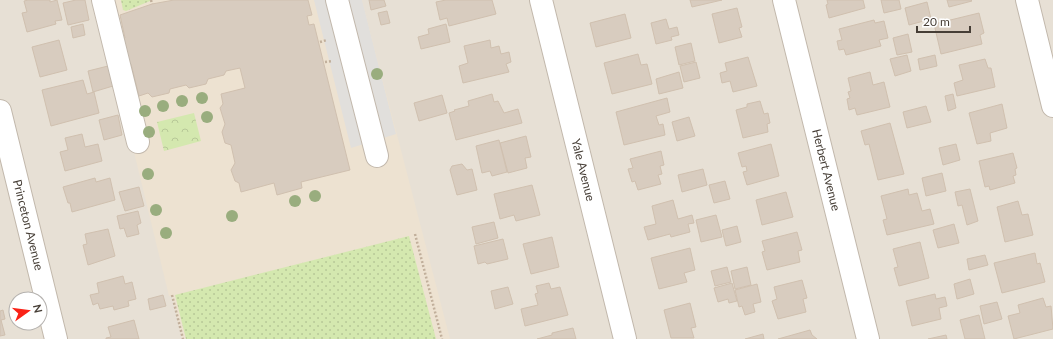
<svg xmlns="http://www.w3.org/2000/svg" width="1053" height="339" font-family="Lato,sans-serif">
	<defs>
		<pattern id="grass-dots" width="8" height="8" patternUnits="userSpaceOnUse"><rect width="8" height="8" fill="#d4e8af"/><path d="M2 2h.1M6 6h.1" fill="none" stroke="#b7c897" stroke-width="1.8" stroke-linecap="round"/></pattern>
		<pattern id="forest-crowns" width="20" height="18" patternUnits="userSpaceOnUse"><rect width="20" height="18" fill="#d4e8af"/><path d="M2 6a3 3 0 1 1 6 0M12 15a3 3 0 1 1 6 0" fill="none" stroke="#b7c897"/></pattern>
	</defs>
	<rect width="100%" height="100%" fill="#f3eee7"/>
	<path fill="#e7e0d5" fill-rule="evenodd" d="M 0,0 L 1053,0 L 1053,339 L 0,339 ZM 16,299 L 40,299 L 40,323 L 16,323 Z"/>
	<path fill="#ede2d1" d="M 97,0 L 362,0 L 450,339 L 182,339 L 172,296 L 169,296 Z"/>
	<g fill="url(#grass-dots)">
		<path d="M 121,0 L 150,0 L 150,1 L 126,11 L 123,10 Z"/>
		<path d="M 409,236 L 436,339 L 186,339 L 175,295 Z"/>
	</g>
	<path fill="url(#forest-crowns)" d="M 194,113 L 201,141 L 164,151 L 157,122 Z"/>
	<path fill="#e1dfdc" d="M 314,0 L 362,0 L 396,134 L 351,148 Z"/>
	<g fill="#d8ccbf" stroke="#d0c0af">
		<path d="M 28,0 L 50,0 L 50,2 L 57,0 L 62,20 L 55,21 L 56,24 L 27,32 L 22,13 L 27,12 L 24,1 Z"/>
		<path d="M 76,0 L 85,0 L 89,20 L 68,25 L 63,3 Z"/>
		<path d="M 174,0 L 308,0 L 312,15 L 307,16 L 309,25 L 314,24 L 350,170 L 301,182 L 302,188 L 277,195 L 274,183 L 241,192 L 239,183 L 235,181 L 231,170 L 235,163 L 231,145 L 225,143 L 222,132 L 225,124 L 220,108 L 223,104 L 221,94 L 245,88 L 240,68 L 226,71 L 224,75 L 208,79 L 206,84 L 189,88 L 186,85 L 170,89 L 169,93 L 152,97 L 148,93 L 139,96 L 131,64 L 125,65 L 118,40 L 125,38 L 120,15 L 152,4 Z"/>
		<path d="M 369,0 L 384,0 L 386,6 L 371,10 Z"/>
		<path d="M 446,0 L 492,0 L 496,14 L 449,26 L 447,18 L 440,20 L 436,2 Z"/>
		<path d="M 690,0 L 722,0 L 692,7 Z"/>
		<path d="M 827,0 L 863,0 L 865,8 L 829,18 L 826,5 L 828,4 Z"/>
		<path d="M 881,0 L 899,0 L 901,9 L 884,13 Z"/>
		<path d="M 947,0 L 971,0 L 972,1 L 949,7 Z"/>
		<path d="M 927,2 L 931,19 L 909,25 L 905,8 Z"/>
		<path d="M 737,8 L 742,27 L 739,28 L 742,37 L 719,43 L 712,14 Z"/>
		<path d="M 387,11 L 390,23 L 381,25 L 378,13 Z"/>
		<path d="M 979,13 L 984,33 L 980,35 L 982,44 L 941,54 L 934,24 Z"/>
		<path d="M 625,14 L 631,38 L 596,47 L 590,23 Z"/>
		<path d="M 666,19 L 669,29 L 677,27 L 679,35 L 671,37 L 672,40 L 656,44 L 651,23 Z"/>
		<path d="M 874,20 L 875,23 L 884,21 L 888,38 L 879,40 L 881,46 L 846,55 L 844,49 L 839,50 L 837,41 L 842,40 L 839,29 Z"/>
		<path d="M 83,24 L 85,35 L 73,38 L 71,27 Z"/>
		<path d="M 446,24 L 450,42 L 421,49 L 418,37 L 429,34 L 428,29 Z"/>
		<path d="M 908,34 L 912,52 L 897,55 L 893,38 Z"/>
		<path d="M 59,40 L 67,70 L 40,77 L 32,47 Z"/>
		<path d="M 490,40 L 491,48 L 499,46 L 501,54 L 509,52 L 511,62 L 506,64 L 509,72 L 463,83 L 459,66 L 468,63 L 464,46 Z"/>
		<path d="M 691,43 L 695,61 L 679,65 L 675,47 Z"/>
		<path d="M 638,54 L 641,65 L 647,64 L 652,84 L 612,94 L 604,63 Z"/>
		<path d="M 907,55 L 911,71 L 895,76 L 890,59 Z"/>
		<path d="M 935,55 L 937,66 L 920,70 L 918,59 Z"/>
		<path d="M 748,57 L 757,86 L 733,92 L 730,81 L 722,83 L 720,73 L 727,71 L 725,63 Z"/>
		<path d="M 985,59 L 988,68 L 991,68 L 995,87 L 957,96 L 954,83 L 963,80 L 959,65 Z"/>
		<path d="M 696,62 L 700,78 L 684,82 L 680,66 Z"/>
		<path d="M 108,66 L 113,86 L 93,92 L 88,71 Z"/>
		<path d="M 679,72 L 683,88 L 659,94 L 656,79 Z"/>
		<path d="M 870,72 L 873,85 L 884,82 L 890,107 L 857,115 L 855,108 L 849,110 L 847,99 L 850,98 L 848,92 L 851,91 L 848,78 Z"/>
		<path d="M 83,80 L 87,94 L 94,92 L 99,113 L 51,126 L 42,90 Z"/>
		<path d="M 492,94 L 494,102 L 498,101 L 504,113 L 518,109 L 522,123 L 456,140 L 449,113 L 455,111 L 454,110 L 469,106 L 468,101 Z"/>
		<path d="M 953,94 L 956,108 L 948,111 L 945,96 Z"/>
		<path d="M 442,95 L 447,113 L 419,121 L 414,103 Z"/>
		<path d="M 667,98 L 670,112 L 656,116 L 659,125 L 663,124 L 665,135 L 624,145 L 616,112 Z"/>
		<path d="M 760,101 L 764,114 L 768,113 L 770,123 L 767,124 L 768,132 L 743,138 L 736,110 L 747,107 L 747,104 Z"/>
		<path d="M 1002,104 L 1007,128 L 990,133 L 991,141 L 977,144 L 969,113 Z"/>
		<path d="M 926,106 L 931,122 L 907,128 L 903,112 Z"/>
		<path d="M 118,115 L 122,135 L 104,140 L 99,120 Z"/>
		<path d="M 689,117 L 695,136 L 677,141 L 672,122 Z"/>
		<path d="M 890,123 L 904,174 L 878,180 L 869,144 L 865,145 L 861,131 Z"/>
		<path d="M 82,134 L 85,147 L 98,144 L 102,161 L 65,171 L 60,152 L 68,150 L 65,138 Z"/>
		<path d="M 526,136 L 531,157 L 525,158 L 527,168 L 508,173 L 500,143 Z"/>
		<path d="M 499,140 L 507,172 L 492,176 L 490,171 L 482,173 L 476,146 Z"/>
		<path d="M 771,144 L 779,176 L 747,185 L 743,172 L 747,171 L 746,166 L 742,167 L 738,153 Z"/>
		<path d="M 956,144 L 960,160 L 943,165 L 939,148 Z"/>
		<path d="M 661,151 L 664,165 L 660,166 L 662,174 L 658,175 L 661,184 L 638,190 L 635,181 L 632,182 L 628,169 L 633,168 L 630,159 Z"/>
		<path d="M 1013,153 L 1017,168 L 1015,169 L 1016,175 L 1013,176 L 1015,183 L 990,190 L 989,186 L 985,187 L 979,161 Z"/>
		<path d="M 462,164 L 467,170 L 472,169 L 477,190 L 457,195 L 450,170 L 452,166 Z"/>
		<path d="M 703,169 L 707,185 L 682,192 L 678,175 Z"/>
		<path d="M 942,173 L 946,191 L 926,196 L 922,178 Z"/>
		<path d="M 95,178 L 96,182 L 110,178 L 115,200 L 72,212 L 70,203 L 68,203 L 63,187 Z"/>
		<path d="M 725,181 L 730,199 L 714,203 L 709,185 Z"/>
		<path d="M 532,185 L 540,215 L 516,221 L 514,215 L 500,219 L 494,194 Z"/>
		<path d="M 139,187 L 144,206 L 125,211 L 119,192 Z"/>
		<path d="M 908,189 L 909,195 L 917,193 L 922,211 L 930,209 L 934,224 L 887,235 L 883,220 L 887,219 L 881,196 Z"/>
		<path d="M 970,189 L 978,221 L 967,225 L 962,205 L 958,206 L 955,192 Z"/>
		<path d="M 786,192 L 793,217 L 762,225 L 756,200 Z"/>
		<path d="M 673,200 L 678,219 L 692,215 L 694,223 L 688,224 L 690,232 L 671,237 L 670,234 L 648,240 L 644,227 L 656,224 L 652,206 Z"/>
		<path d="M 1018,201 L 1022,215 L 1028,214 L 1033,235 L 1005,242 L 997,207 Z"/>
		<path d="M 138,211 L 141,223 L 137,225 L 139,234 L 127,237 L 124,228 L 120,229 L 117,216 Z"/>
		<path d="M 716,215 L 722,237 L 701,242 L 696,220 Z"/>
		<path d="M 494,222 L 498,238 L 476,244 L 472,227 Z"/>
		<path d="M 954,224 L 959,243 L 938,248 L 933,230 Z"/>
		<path d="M 737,226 L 741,242 L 726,246 L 722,230 Z"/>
		<path d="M 108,229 L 115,256 L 88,265 L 83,245 L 87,244 L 85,234 Z"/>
		<path d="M 797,232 L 802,250 L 798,251 L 800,262 L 767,270 L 762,252 L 765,251 L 762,241 Z"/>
		<path d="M 552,237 L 559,267 L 531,274 L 523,244 Z"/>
		<path d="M 503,239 L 508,259 L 487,264 L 485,262 L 478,264 L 474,246 Z"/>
		<path d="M 920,242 L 929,278 L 899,286 L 894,268 L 898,267 L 893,249 Z"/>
		<path d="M 690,248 L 695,270 L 684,273 L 687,282 L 659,289 L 651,258 Z"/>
		<path d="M 1035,253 L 1037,264 L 1040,263 L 1045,282 L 1002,293 L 994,263 Z"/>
		<path d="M 985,255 L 988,265 L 969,270 L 967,259 Z"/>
		<path d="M 727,267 L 731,282 L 715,286 L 711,271 Z"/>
		<path d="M 747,267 L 751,285 L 735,289 L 731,271 Z"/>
		<path d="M 123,276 L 125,284 L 132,282 L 136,299 L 128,301 L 129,306 L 114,310 L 113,306 L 100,309 L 98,303 L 93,305 L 90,295 L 99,293 L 97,283 Z"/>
		<path d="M 970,279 L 974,294 L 957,299 L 954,284 Z"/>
		<path d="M 802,280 L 807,298 L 803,299 L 806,312 L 778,319 L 772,301 L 777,299 L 774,287 Z"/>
		<path d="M 549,283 L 551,289 L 560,287 L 568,315 L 525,326 L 521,309 L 538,305 L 535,294 L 538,293 L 536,286 Z"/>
		<path d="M 732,283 L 737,301 L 729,303 L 728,299 L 718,302 L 714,288 Z"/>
		<path d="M 757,284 L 761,302 L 753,304 L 755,312 L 745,315 L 742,306 L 739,307 L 735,290 Z"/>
		<path d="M 508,287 L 513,304 L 495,309 L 491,291 Z"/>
		<path d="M 935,294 L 936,299 L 945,297 L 947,306 L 939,308 L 941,319 L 912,326 L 906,301 Z"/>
		<path d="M 163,295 L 166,306 L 150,310 L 148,299 Z"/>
		<path d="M 1043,298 L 1046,307 L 1051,306 L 1053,329 L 1014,339 L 1008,316 L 1020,313 L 1018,305 Z"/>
		<path d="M 997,302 L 1002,319 L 984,324 L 980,306 Z"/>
		<path d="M 690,303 L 696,327 L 691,328 L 694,338 L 671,338 L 664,310 Z"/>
		<path d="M 3,310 L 5,319 L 1,320 L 5,335 L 0,336 L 0,311 Z"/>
		<path d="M 979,315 L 985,339 L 965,339 L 960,320 Z"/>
		<path d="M 134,320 L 139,339 L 106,339 L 106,338 L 111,337 L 108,327 Z"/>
		<path d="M 573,328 L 576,339 L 537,339 L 552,335 L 552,333 Z"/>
		<path d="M 810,330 L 812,335 L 817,339 L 778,339 Z"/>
		<path d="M 763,334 L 764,339 L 745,339 Z"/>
		<path d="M 946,335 L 947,339 L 928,339 Z"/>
	</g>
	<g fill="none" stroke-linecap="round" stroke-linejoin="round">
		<defs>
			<g id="minor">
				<path d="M 103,0 L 138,142"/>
				<path d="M 337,0 L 377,156"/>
				<path d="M 541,0 L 625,339"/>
				<path d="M 784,0 L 868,339"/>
				<path d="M 1027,0 L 1053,106"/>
				<path d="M 0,111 L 56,339"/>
			</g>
		</defs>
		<use href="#minor" stroke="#c2b8ac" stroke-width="24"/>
		<g stroke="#c1af9b" stroke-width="2.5" stroke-dasharray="2 2" stroke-linecap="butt">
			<path d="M 151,0 L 152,4"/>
			<path d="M 320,42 L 327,40"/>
			<path d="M 325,62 L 332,61"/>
			<path d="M 415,234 L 442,339"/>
			<path d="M 172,295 L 183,339"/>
		</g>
		<use href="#minor" stroke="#fff" stroke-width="22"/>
	</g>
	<g fill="#99ad7e">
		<circle cx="377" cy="74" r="6"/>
		<circle cx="202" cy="98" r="6"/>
		<circle cx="182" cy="101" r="6"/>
		<circle cx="163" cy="106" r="6"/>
		<circle cx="145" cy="111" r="6"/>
		<circle cx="207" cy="117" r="6"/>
		<circle cx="149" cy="132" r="6"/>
		<circle cx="148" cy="174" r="6"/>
		<circle cx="315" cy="196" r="6"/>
		<circle cx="295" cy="201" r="6"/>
		<circle cx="156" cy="210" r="6"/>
		<circle cx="232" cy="216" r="6"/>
		<circle cx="166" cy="233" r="6"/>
	</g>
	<g text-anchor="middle" stroke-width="3" stroke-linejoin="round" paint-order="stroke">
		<g font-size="12" fill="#463e36" stroke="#fff">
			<text transform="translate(583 170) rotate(76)" y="4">Yale Avenue</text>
			<text transform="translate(826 170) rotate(76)" y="4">Herbert Avenue</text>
			<text transform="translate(28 225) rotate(76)" y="4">Princeton Avenue</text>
		</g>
	</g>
	<g transform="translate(28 311) rotate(76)"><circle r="19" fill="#ffffff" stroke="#b5b2af"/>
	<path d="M0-3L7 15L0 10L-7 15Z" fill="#fa2217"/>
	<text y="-6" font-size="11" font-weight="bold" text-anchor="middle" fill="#463e36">N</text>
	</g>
	<path d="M917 26v6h53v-6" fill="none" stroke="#463e36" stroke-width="2"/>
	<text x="923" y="26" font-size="12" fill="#463e36" stroke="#ffffff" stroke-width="3" paint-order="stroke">20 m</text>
</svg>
